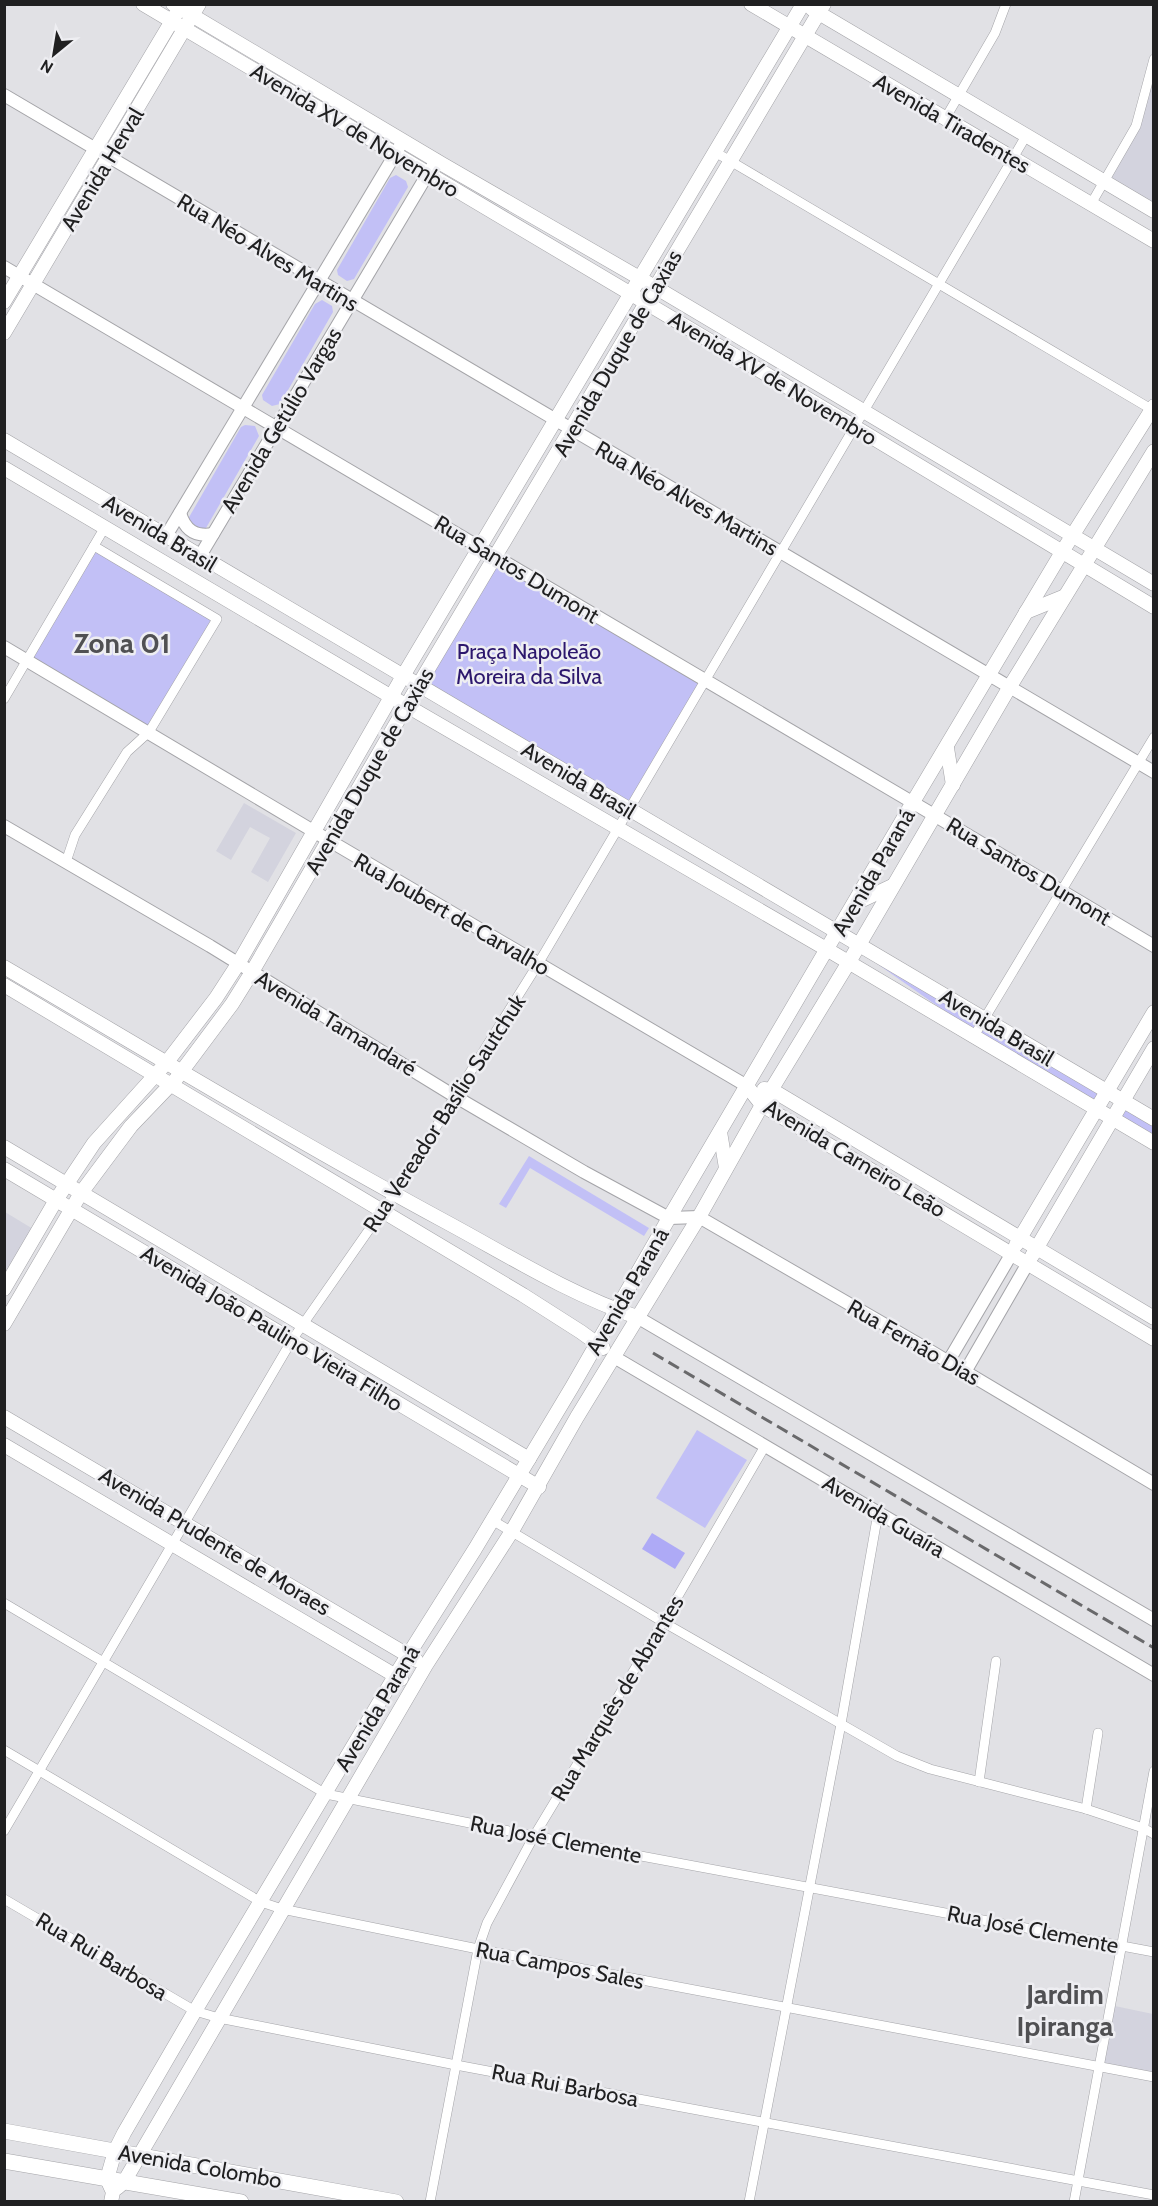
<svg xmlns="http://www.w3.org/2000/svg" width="1158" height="2206" font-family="Cabin,sans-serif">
	<rect width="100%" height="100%" fill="#e1e1e5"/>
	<g fill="#d3d3de">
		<path d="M 1153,59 L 1153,211 L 1104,182 L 1136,126 Z"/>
		<path d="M 244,803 L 296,833 L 268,882 L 251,872 L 270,838 L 250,827 L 231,860 L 216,851 Z"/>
		<path d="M 5,1212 L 38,1232 L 5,1289 Z"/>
		<path d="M 1110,2005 L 1153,2014 L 1153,2077 L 1098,2067 Z"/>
	</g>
	<g fill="#c2c0f6">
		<path d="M 396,175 L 406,181 L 408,187 L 354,279 L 347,281 L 338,275 L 337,270 L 390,178 Z"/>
		<path d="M 322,300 L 332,306 L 333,312 L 280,404 L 272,406 L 263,400 L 262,395 L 315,304 Z"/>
		<path d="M 245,425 L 255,426 L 259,436 L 206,528 L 203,530 L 191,526 L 188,519 L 241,427 Z"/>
		<path d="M 94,546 L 217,619 L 149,732 L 27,660 Z"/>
		<path d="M 496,556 L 705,680 L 630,810 L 419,685 Z"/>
		<path d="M 856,949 L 1104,1095 L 1099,1105 L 976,1033 Z"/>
		<path d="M 1121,1104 L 1153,1123 L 1153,1138 L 1115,1114 Z"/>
		<path d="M 529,1156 L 649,1228 L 644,1236 L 530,1168 L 506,1208 L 499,1204 Z"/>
		<path d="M 697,1430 L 747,1460 L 705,1528 L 656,1498 Z"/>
	</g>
	<path fill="#aeaaf6" d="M 652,1533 L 685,1553 L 675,1569 L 642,1549 Z"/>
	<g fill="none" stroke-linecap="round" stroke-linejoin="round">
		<defs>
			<g id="minor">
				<path d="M 945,119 L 995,33 L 1006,4"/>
				<path d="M 715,152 L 1151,409"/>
				<path d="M 1091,204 L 1136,126 L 1154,59"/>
				<path d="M 4,699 L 105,527"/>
				<path d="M 66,862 L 75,835 L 127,752 L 149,732 L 217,619 L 94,546"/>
				<path d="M 974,1036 L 1154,737"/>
				<path d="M 492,1520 L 663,1622 L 897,1756 L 930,1769 L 1086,1809 L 1143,1828 L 1154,1834"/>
				<path d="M 4,1603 L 326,1794 L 534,1836 L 1154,1952"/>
				<path d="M 4,1750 L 261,1902 L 282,1909 L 478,1949 L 1154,2077"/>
				<path d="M 979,1782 L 996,1661"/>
				<path d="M 1086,1809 L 1098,1733"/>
				<path d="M 4,1831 L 292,1340 L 394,1194 L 538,964 L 1026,136"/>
				<path d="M 4,1899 L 195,2011 L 219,2018 L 456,2065 L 1154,2195"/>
				<path d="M 430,2202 L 478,1949 L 487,1923 L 534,1836 L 663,1622 L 765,1446"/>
				<path d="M 749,2202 L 841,1724 L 878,1513"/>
				<path d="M 1074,2202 L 1154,1771"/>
			</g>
			<g id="tertiary">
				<path d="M 4,95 L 1154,772"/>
				<path d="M 4,267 L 934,815 L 1154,946"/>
				<path d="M 180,513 C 185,530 195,537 213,534"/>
				<path d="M 166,536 L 403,141"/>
				<path d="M 200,556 L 436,160"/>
				<path d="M 4,647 L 330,841 L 747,1086"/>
				<path d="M 4,826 L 210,946 L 456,1097 L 584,1172 L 669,1218 L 699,1217 L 927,1349 L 1154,1484"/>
				<path d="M 637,1317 L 1154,1620"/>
				<path d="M 614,1357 L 1154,1675"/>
				<path d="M 948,1362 L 1012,1253"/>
				<path d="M 965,1372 L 1028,1263"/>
			</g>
			<g id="secondary">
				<path d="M 143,4 L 855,427 L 1154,607"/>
				<path d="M 173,4 L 442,164 L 655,287 L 1154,584"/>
				<path d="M 751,4 L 1154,241"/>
				<path d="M 812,9 L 1154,211"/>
				<path d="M 4,302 L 176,14"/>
				<path d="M 4,333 L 199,4"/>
				<path d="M 4,440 L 1154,1119"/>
				<path d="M 4,468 L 390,696 L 828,950 L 1154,1143"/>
				<path d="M 1026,612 L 1063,597"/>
				<path d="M 947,748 L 953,785"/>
				<path d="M 854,904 L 892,886"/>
				<path d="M 4,967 C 151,1053 296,1141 446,1222 C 509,1256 569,1294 637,1317"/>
				<path d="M 4,985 L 523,1295 L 581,1332 L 603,1348"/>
				<path d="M 747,1086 L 762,1105 L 1154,1339"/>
				<path d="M 764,1089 L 772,1090 L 1154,1318"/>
				<path d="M 720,1132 L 726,1168"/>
				<path d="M 4,1147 L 529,1459"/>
				<path d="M 4,1169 L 539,1487"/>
				<path d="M 1016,1245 L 1154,1012"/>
				<path d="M 1032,1256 L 1154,1048"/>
				<path d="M 4,1289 L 56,1200 L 94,1143 L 167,1062 L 216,998 L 238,964 L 403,676 L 803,4"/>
				<path d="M 4,1324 L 81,1193 L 131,1126 L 176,1079 L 232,1004 L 252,972 L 415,691 L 824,4"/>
				<path d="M 4,1417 L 416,1660"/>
				<path d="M 4,1445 L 401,1679"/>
				<path d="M 117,2188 L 124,2182 L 426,1665 L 512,1531 L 577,1417 L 699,1217 L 762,1105 L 849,962 L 1009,688 L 1154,451"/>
				<path d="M 111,2202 L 113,2192 L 107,2179 L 115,2151 L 124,2133 L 195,2011 L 395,1676 L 475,1549 L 572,1387 L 669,1218 L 913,802 L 1062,552 L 1154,406"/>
			</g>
			<g id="primary">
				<path d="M 4,2131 L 396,2202"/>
				<path d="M 4,2161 L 241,2202"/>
			</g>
		</defs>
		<use href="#minor" stroke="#a4a4a8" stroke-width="10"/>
		<use href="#tertiary" stroke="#a4a4a8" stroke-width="14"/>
		<use href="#secondary" stroke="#a4a4a8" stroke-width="15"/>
		<use href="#primary" stroke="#a4a4a8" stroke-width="16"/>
		<use href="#minor" stroke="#fff" stroke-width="9"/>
		<use href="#tertiary" stroke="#fff" stroke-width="12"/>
		<use href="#secondary" stroke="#fff" stroke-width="14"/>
		<use href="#primary" stroke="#fff" stroke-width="15"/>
		<path stroke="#69696b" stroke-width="3" stroke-dasharray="12 6" stroke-linecap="butt" d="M 653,1353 L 1154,1648"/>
	</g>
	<g text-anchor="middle" stroke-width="5" stroke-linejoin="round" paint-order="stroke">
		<g font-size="22" fill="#202021" stroke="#eeeef2">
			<text transform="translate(952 123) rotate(30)" y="8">Avenida Tiradentes</text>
			<text transform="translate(355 130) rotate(31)" y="8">Avenida XV de Novembro</text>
			<text transform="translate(102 169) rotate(-59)" y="8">Avenida Herval</text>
			<text transform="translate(268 252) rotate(31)" y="8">Rua Néo Alves Martins</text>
			<text transform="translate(617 353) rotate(-60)" y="8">Avenida Duque de Caxias</text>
			<text transform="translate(773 378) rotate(31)" y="8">Avenida XV de Novembro</text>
			<text transform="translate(281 420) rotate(-59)" y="8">Avenida Getúlio Vargas</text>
			<text transform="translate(687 498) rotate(30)" y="8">Rua Néo Alves Martins</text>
			<text transform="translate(160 533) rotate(31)" y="8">Avenida Brasil</text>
			<text transform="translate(517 569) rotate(31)" y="8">Rua Santos Dumont</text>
			<text transform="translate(369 771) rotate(-60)" y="8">Avenida Duque de Caxias</text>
			<text transform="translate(579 780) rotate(31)" y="8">Avenida Brasil</text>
			<text transform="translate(1029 871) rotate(31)" y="8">Rua Santos Dumont</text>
			<text transform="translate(873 872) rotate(-60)" y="8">Avenida Paraná</text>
			<text transform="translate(452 914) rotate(30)" y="8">Rua Joubert de Carvalho</text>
			<text transform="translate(336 1023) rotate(31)" y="8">Avenida Tamandaré</text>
			<text transform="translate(997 1027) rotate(31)" y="8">Avenida Brasil</text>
			<text transform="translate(444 1113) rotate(-57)" y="8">Rua Vereador Basílio Sautchuk</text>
			<text transform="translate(855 1158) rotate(31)" y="8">Avenida Carneiro Leão</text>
			<text transform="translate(627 1291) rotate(-60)" y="8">Avenida Paraná</text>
			<text transform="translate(272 1328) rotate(31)" y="8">Avenida João Paulino Vieira Filho</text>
			<text transform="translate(914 1342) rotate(30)" y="8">Rua Fernão Dias</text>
			<text transform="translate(884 1516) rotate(31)" y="8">Avenida Guaíra</text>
			<text transform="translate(215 1541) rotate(31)" y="8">Avenida Prudente de Moraes</text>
			<text transform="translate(617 1698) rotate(-59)" y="8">Rua Marquês de Abrantes</text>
			<text transform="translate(377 1708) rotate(-59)" y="8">Avenida Paraná</text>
			<text transform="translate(556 1839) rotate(11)" y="8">Rua José Clemente</text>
			<text transform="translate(1033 1929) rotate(11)" y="8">Rua José Clemente</text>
			<text transform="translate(102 1956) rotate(31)" y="8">Rua Rui Barbosa</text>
			<text transform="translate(560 1965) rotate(11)" y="8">Rua Campos Sales</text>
			<text transform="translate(565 2085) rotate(11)" y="8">Rua Rui Barbosa</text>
			<text transform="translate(200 2166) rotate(10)" y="8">Avenida Colombo</text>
		</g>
		<g font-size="22" fill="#2c176d" stroke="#eeeef2">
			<text x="529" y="659">Praça Napoleão<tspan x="529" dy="25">Moreira da Silva</tspan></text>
		</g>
		<g font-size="28" font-weight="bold" fill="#505053" stroke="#eeeef2">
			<text x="122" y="653">Zona 01</text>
			<text x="1065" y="2004">Jardim<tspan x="1065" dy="32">Ipiranga</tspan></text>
		</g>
	</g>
	<rect width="1158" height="2206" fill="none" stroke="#202021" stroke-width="12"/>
	<g transform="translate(54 54) rotate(210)" stroke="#eeeef2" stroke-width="4.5" paint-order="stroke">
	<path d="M0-4.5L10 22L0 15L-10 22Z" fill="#202021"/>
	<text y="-9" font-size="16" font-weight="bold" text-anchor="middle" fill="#202021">N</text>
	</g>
</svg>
